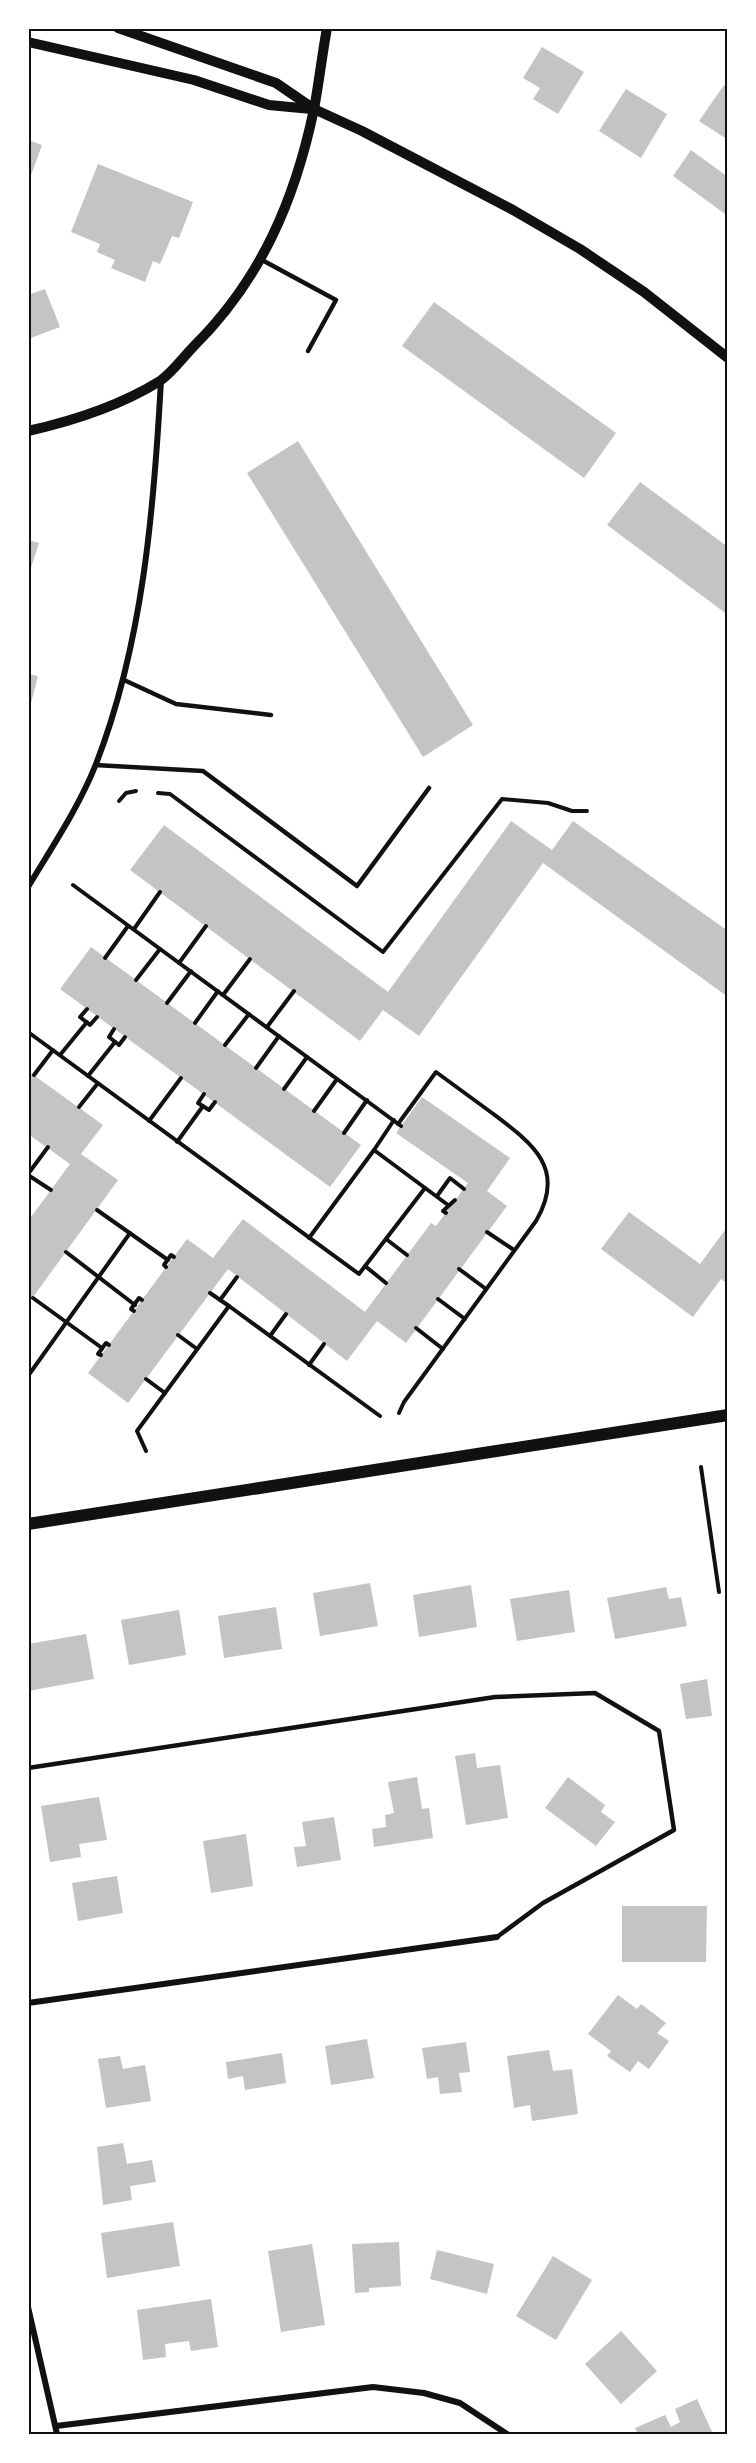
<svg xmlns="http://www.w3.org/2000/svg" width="756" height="2463" font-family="'Work Sans',sans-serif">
	<rect width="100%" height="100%" fill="#fff"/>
	<g fill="#c4c4c4">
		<path d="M 542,47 L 584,72 L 558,114 L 533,99 L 540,88 L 523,78 Z"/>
		<path d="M 724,85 L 728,88 L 728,140 L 699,121 Z"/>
		<path d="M 626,89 L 667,114 L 641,158 L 599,131 Z"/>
		<path d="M 28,140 L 42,145 L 29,181 L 28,181 Z"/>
		<path d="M 691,150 L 728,177 L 728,210 L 725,214 L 673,176 Z"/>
		<path d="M 98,164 L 193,202 L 179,238 L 172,236 L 160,264 L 153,261 L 145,282 L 111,268 L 115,260 L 97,252 L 100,244 L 71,232 Z"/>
		<path d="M 45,289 L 60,327 L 28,339 L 28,295 Z"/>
		<path d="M 434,302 L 616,433 L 584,478 L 402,346 Z"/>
		<path d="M 298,441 L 473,725 L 423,757 L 247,473 Z"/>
		<path d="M 640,482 L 728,547 L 728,615 L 607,525 Z"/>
		<path d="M 28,540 L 39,543 L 29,574 L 28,574 Z"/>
		<path d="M 28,674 L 38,676 L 29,711 L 28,711 Z"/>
		<path d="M 511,821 L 552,850 L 573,821 L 728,931 L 728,997 L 543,863 L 419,1036 L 383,1010 L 360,1041 L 130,870 L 164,825 L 388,992 Z"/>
		<path d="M 91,947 L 361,1145 L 330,1187 L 60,989 Z"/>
		<path d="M 28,1071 L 103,1125 L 81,1154 L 118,1180 L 28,1304 L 28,1221 L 70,1164 L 28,1134 Z"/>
		<path d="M 422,1097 L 510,1158 L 487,1191 L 507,1206 L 406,1343 L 377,1321 L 347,1361 L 228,1269 L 128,1403 L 88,1373 L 187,1239 L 213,1258 L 243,1219 L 365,1312 L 431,1223 L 436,1226 L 468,1183 L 396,1133 Z"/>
		<path d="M 629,1212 L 700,1264 L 728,1226 L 728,1284 L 721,1279 L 693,1317 L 601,1249 Z"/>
		<path d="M 370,1583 L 378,1626 L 320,1636 L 313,1593 Z"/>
		<path d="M 471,1585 L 477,1627 L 419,1637 L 413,1595 Z"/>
		<path d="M 666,1587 L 669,1599 L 681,1597 L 687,1626 L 615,1639 L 607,1598 Z"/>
		<path d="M 569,1590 L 575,1632 L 517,1641 L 510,1599 Z"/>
		<path d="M 276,1607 L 282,1649 L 224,1658 L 218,1616 Z"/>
		<path d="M 179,1610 L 186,1655 L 129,1665 L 121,1620 Z"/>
		<path d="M 86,1634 L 94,1679 L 28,1691 L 28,1644 Z"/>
		<path d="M 707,1679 L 712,1716 L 686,1719 L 680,1684 Z"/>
		<path d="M 475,1753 L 477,1768 L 500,1765 L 508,1818 L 466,1825 L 455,1756 Z"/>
		<path d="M 417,1777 L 422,1809 L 429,1808 L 433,1838 L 374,1847 L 372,1829 L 386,1827 L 385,1815 L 394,1813 L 388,1782 Z"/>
		<path d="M 568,1777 L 605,1805 L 601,1812 L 615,1822 L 596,1846 L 545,1808 Z"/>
		<path d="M 99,1797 L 107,1840 L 79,1844 L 81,1857 L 50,1862 L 41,1806 Z"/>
		<path d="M 334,1817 L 341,1860 L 297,1867 L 294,1847 L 306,1846 L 302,1822 Z"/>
		<path d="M 246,1834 L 253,1886 L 211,1893 L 203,1841 Z"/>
		<path d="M 117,1876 L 123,1913 L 78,1921 L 72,1883 Z"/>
		<path d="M 622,1906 L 707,1906 L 706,1962 L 622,1962 Z"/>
		<path d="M 618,1995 L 637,2009 L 641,2004 L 666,2023 L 657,2033 L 669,2041 L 649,2069 L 638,2061 L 630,2072 L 607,2056 L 611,2051 L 588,2034 Z"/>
		<path d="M 367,2039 L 374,2078 L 331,2085 L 325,2046 Z"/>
		<path d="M 466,2042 L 470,2072 L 459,2073 L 462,2092 L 440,2094 L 438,2077 L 427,2079 L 422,2048 Z"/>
		<path d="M 549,2050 L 553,2071 L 572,2069 L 578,2114 L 532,2121 L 530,2105 L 514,2108 L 507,2056 Z"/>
		<path d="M 282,2053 L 286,2083 L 245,2090 L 243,2076 L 228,2079 L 226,2062 Z"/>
		<path d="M 120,2056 L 123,2069 L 145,2065 L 151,2101 L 106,2108 L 98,2059 Z"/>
		<path d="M 123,2143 L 127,2164 L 152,2160 L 156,2182 L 130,2186 L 132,2200 L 103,2205 L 97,2147 Z"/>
		<path d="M 173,2222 L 180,2266 L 107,2278 L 101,2233 Z"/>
		<path d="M 399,2242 L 401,2286 L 369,2288 L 369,2292 L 355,2293 L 352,2244 Z"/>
		<path d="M 312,2244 L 325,2325 L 281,2332 L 268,2251 Z"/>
		<path d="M 437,2250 L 494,2264 L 487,2294 L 430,2279 Z"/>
		<path d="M 553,2256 L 592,2280 L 556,2340 L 516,2316 Z"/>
		<path d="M 211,2299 L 218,2347 L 191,2351 L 189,2341 L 165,2344 L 166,2357 L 143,2360 L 137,2310 Z"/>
		<path d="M 621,2331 L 657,2371 L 621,2404 L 585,2364 Z"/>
		<path d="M 697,2399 L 713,2434 L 638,2434 L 635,2428 L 665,2415 L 671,2427 L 680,2422 L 675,2409 Z"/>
	</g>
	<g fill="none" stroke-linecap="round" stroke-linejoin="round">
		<g stroke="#111" stroke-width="4">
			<path d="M 158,793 L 170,794 L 383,952 L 502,799 L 548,803 L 572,811 L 587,811"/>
			<path d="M 119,801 L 126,793 L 136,791"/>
			<path d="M 73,885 L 401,1126"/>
			<path d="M 134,929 L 160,892"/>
			<path d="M 105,958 L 128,926"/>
			<path d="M 179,963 L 206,926"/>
			<path d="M 136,980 L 160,949"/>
			<path d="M 223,995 L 250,959"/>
			<path d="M 167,1003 L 191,971"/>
			<path d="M 87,1009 L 80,1017 L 90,1025 L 97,1017"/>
			<path d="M 195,1023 L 218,991"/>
			<path d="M 267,1027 L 294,991"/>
			<path d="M 114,1029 L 109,1037 L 119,1045 L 125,1037"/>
			<path d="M 28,1032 L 359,1274 L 425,1188"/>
			<path d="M 225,1045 L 249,1014"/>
			<path d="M 60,1055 L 87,1022"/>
			<path d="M 256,1068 L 279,1036"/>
			<path d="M 34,1075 L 53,1050"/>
			<path d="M 88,1076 L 115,1042"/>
			<path d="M 284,1089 L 307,1057"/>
			<path d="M 204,1094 L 198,1103 L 209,1110 L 215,1102"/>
			<path d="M 79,1107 L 98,1083"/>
			<path d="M 314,1111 L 337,1079"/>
			<path d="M 149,1121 L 181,1078"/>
			<path d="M 398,1124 L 436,1072 C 455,1086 473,1099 492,1113 C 532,1143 567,1168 536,1221 L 404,1402 L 399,1413"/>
			<path d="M 344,1133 L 367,1100"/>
			<path d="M 177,1142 L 203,1106"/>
			<path d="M 374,1150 L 394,1120"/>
			<path d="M 28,1174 L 48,1147"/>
			<path d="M 28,1175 L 51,1190"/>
			<path d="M 437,1196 L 450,1178 L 464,1189"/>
			<path d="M 97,1210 L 168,1260"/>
			<path d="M 446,1213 L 443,1211 L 455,1200"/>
			<path d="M 487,1232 L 514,1250"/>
			<path d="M 309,1238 L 374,1150 L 448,1205"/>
			<path d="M 386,1239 L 407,1255"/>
			<path d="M 66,1252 L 135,1305"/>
			<path d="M 365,1266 L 386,1283"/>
			<path d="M 166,1267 L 164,1265 L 171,1255 L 174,1257"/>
			<path d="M 459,1269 L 486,1289"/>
			<path d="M 210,1293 L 229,1306"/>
			<path d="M 33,1298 L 102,1348"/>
			<path d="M 438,1299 L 465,1319"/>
			<path d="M 220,1300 L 237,1277"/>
			<path d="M 134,1311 L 131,1309 L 139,1298 L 142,1300"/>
			<path d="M 416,1328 L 443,1349"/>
			<path d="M 178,1335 L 197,1349"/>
			<path d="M 270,1336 L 286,1314"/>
			<path d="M 101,1355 L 98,1354 L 106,1343 L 109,1345"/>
			<path d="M 309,1365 L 324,1344"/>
			<path d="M 28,1376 L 130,1233"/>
			<path d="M 146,1379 L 165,1393"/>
			<path d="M 146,1451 L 137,1431 L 229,1306 L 380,1416"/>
			<path d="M 701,1467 L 719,1592"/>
		</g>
		<g stroke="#111" stroke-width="4.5">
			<path d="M 262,260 L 336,300 L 308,351"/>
			<path d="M 124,680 L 176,704 L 271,715"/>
			<path d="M 95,765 L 203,771 L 357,886 L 429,788"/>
			<path d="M 28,1768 L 495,1697 L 595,1693 L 659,1731 L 674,1830 L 543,1903 L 497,1937"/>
		</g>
		<g stroke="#111" stroke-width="6">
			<path d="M 28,887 C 52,847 79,807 96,764 C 143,643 154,509 161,380"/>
			<path d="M 28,2003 L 497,1937"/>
			<path d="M 28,2307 L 57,2434"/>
			<path d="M 56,2426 L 373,2387 L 424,2393 L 460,2403 L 507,2434"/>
		</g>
		<g stroke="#111" stroke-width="10">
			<path d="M 118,28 L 276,83 L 314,109 L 362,131 L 513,210 L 580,249 L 644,292 L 728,358"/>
			<path d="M 28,42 L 194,80 L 269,105 L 311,109"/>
			<path d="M 28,431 C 73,421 121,405 160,381 C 173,372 184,356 195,345 C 261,279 295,200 314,109 C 319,83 322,55 327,28"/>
		</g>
		<path stroke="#111" stroke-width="12" d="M 28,1524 L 728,1415"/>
	</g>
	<rect width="756" height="2463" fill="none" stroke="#ffffff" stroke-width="60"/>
	<rect x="30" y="30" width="696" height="2403" fill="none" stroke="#111" stroke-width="2"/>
</svg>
